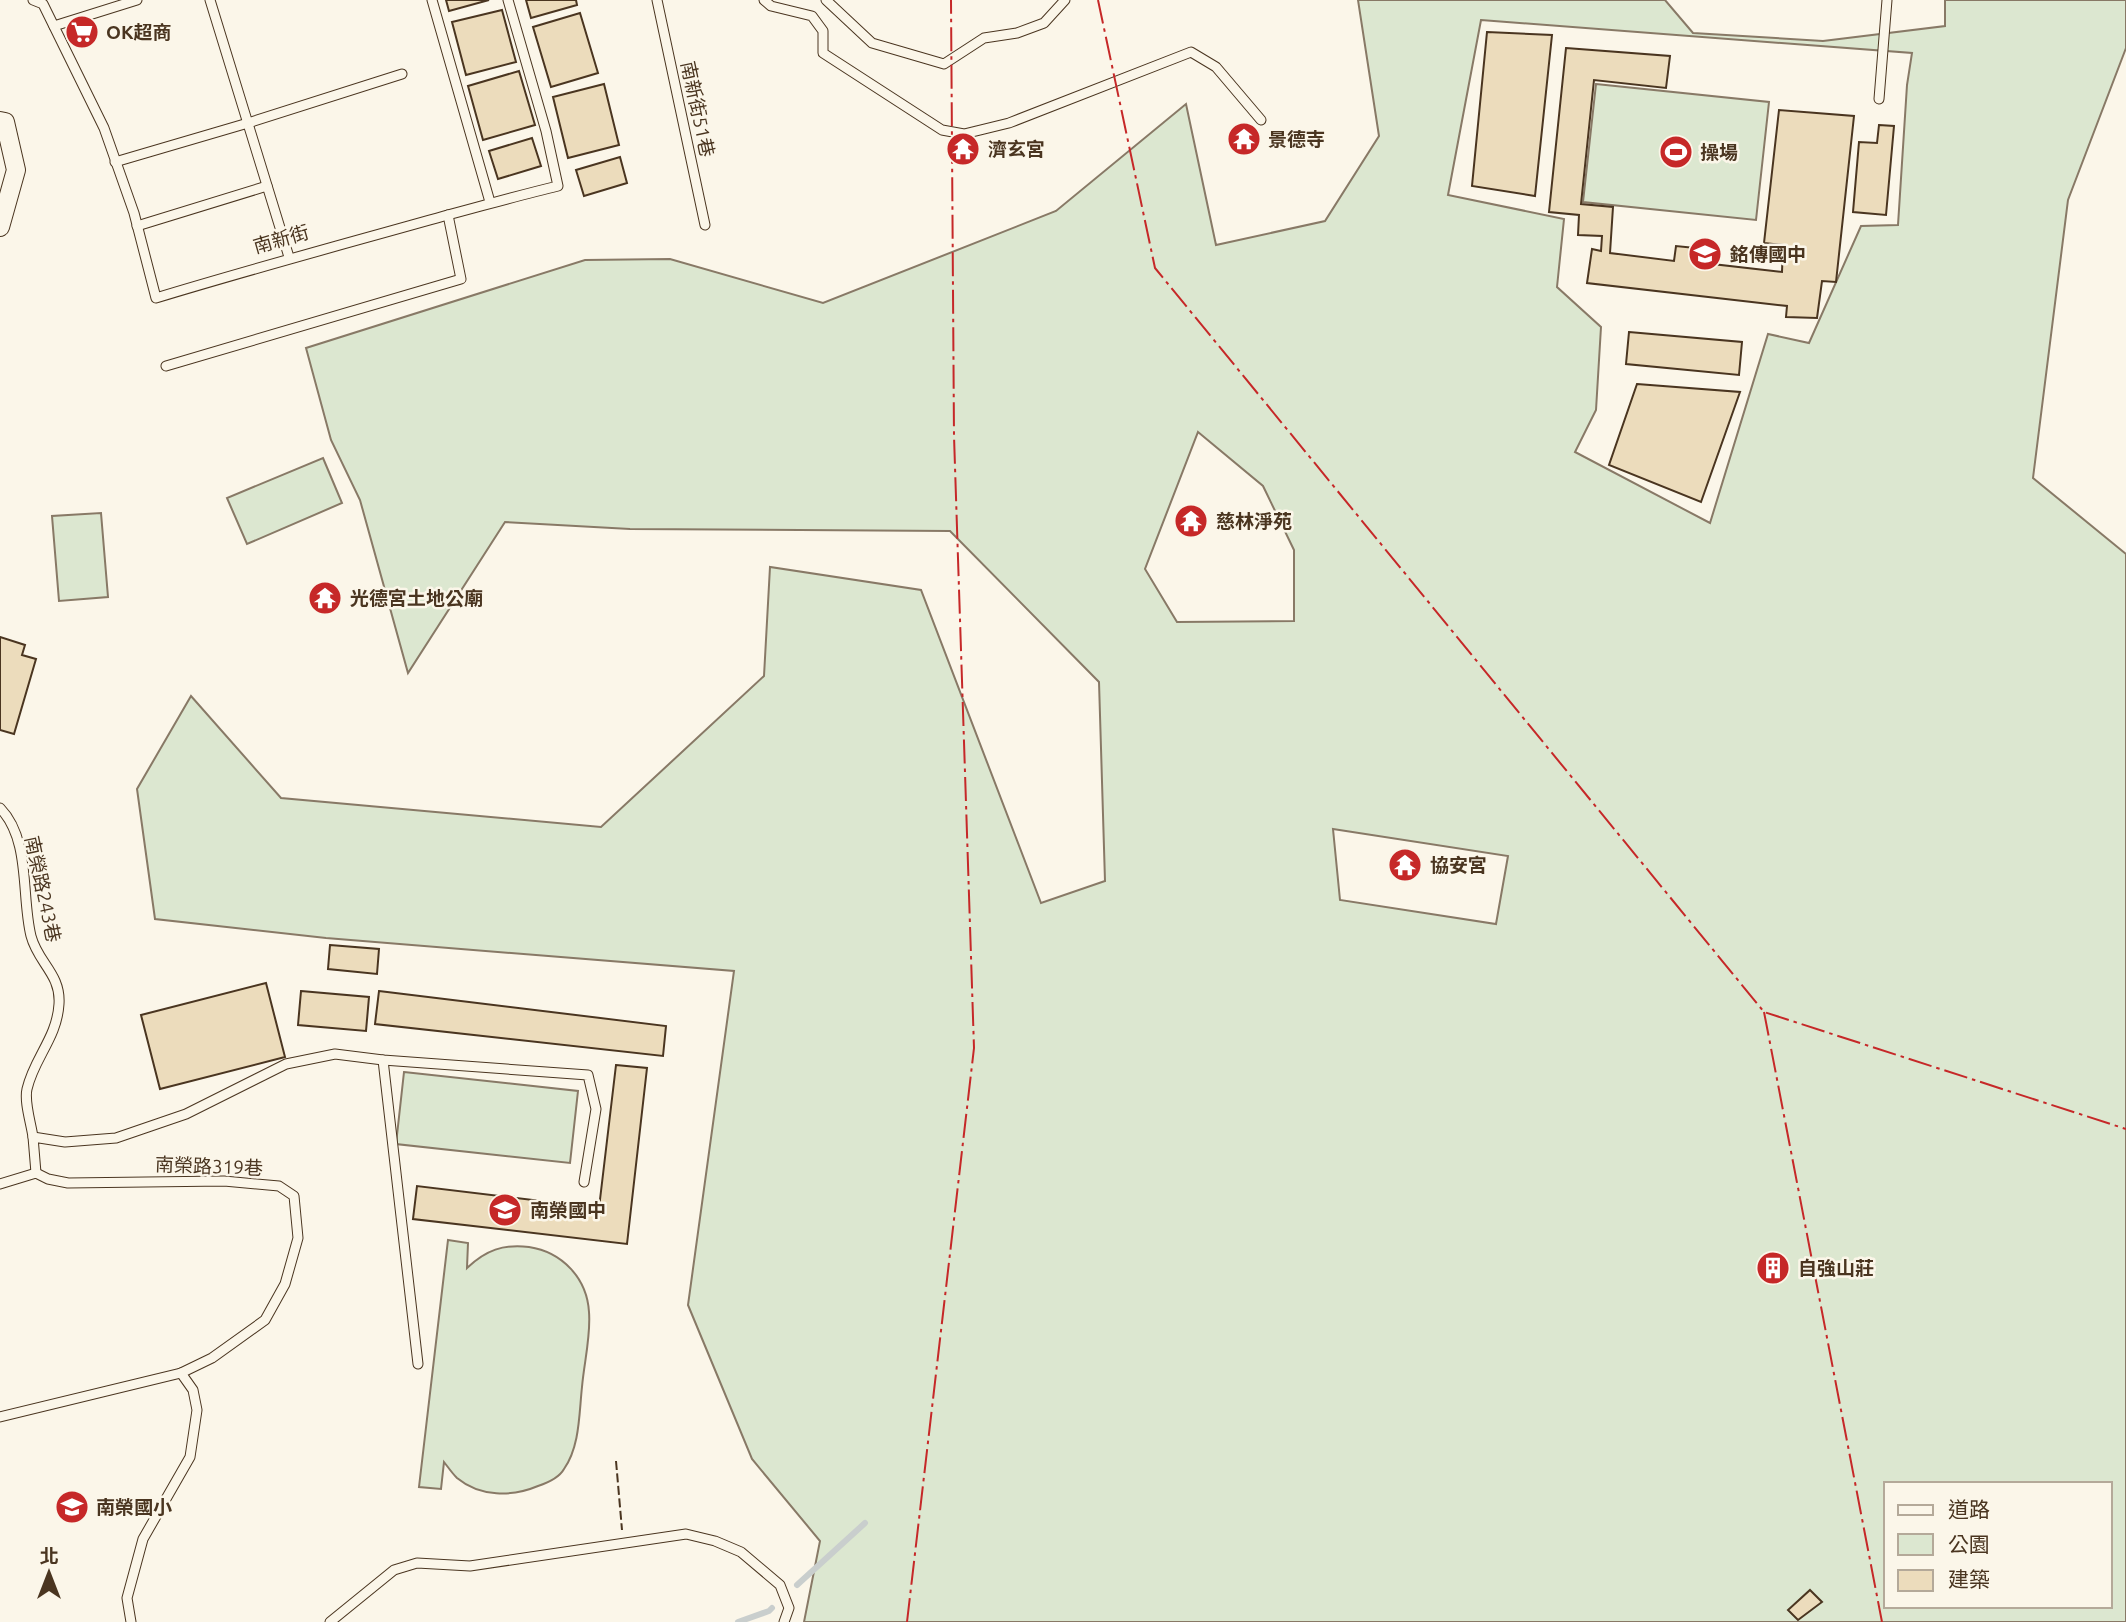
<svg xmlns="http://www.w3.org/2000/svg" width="2126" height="1622" font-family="Ubuntu,'Noto Sans TC',sans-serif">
	<rect width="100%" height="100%" fill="#fbf6e9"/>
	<g fill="#dce7d0" stroke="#887966" stroke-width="2" fill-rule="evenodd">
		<path d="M 1358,0 L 1665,0 L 1693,33 L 1823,41 L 1945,26 L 1945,0 L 2126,0 L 2126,48 L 2068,200 L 2033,478 L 2126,554 L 2126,1622 L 804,1622 L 820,1541 L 752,1459 L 688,1305 L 734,971 L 326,938 L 155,919 L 137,789 L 191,696 L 281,798 L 601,827 L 764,676 L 770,567 L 921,590 L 1041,903 L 1105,881 L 1099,682 L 950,531 L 630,529 L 505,522 L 408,673 L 360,500 L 331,440 L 306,348 L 585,260 L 670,259 L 823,303 L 1056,211 L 1186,104 L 1216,245 L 1325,221 L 1379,136 ZM 1481,20 L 1912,53 L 1907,85 L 1898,225 L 1861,226 L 1809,343 L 1768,334 L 1710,523 L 1575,452 L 1596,410 L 1601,327 L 1557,287 L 1564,219 L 1448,195 ZM 1198,432 L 1263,486 L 1294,550 L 1294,621 L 1177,622 L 1145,569 ZM 1333,829 L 1508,856 L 1496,924 L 1340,900 ZM 1886,1484 L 2110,1484 L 2110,1606 L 1886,1606 Z"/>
		<path d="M 1596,84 L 1769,102 L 1756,220 L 1583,202 Z"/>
		<path d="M 323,458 L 342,503 L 247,544 L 227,498 Z"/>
		<path d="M 101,513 L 108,597 L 59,601 L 52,516 Z"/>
		<path d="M 404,1072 L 578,1091 L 570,1163 L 396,1144 Z"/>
		<path d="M 448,1240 L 468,1243 L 467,1268 C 486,1250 503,1244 529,1247 C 562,1252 587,1278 589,1312 C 591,1336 584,1363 582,1387 C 579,1414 580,1446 564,1469 C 559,1478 547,1483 538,1486 C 512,1497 480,1497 457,1478 C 452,1473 448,1467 444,1462 L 441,1489 L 419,1487 Z"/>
	</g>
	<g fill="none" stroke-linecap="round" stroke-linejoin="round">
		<g stroke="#c9cecd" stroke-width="6">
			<path d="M 797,1585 L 865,1523"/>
			<path d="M 738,1622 L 769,1611 L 772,1608"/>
		</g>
	</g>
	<g fill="#ecdcbc" stroke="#4a3520" stroke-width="2">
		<path d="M 446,0 L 489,0 L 449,11 Z"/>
		<path d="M 526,0 L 576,0 L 577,5 L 531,18 Z"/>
		<path d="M 502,10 L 516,62 L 466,75 L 452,22 Z"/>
		<path d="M 580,13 L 598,73 L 551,87 L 533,27 Z"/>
		<path d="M 1487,32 L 1552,35 L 1535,196 L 1472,186 Z"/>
		<path d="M 1566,48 L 1670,56 L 1666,88 L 1594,80 L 1581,204 L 1613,207 L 1610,253 L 1674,261 L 1676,246 L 1705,249 L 1704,263 L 1782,272 L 1783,245 L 1764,243 L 1779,110 L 1854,116 L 1836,282 L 1822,281 L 1817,318 L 1786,317 L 1787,306 L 1587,283 L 1592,249 L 1601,251 L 1602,236 L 1578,235 L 1579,215 L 1549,212 Z"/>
		<path d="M 519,71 L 535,125 L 483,140 L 468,86 Z"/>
		<path d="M 604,84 L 619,145 L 568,158 L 553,97 Z"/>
		<path d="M 1879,125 L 1894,126 L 1886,215 L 1853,212 L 1859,142 L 1877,143 Z"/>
		<path d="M 532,138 L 541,166 L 498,179 L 489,151 Z"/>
		<path d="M 620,157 L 627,183 L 584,196 L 576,170 Z"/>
		<path d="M 1629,332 L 1742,342 L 1739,375 L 1626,364 Z"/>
		<path d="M 1637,384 L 1740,392 L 1701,502 L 1609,465 Z"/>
		<path d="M 0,637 L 25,645 L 22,655 L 36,659 L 14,734 L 0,730 Z"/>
		<path d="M 330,945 L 379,949 L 377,974 L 328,969 Z"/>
		<path d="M 266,983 L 285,1057 L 160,1089 L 141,1015 Z"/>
		<path d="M 301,991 L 369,997 L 366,1031 L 298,1025 Z"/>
		<path d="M 379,991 L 666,1026 L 663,1056 L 375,1024 Z"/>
		<path d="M 616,1065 L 647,1068 L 627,1244 L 413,1219 L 417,1186 L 599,1208 Z"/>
		<path d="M 1763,1264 L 1782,1265 L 1784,1278 L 1763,1278 Z"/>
		<path d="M 1810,1590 L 1822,1602 L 1798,1620 L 1788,1610 Z"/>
	</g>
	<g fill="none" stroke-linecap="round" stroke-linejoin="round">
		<defs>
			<g id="lane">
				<path d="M 33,0 L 43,4 L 104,128 L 134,213 L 156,298 C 251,269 348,243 444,216 C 482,206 520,195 558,186 L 546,131 L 508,0"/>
				<path d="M 210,0 L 289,257"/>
				<path d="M 432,0 L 490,202"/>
				<path d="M 657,0 L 705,225"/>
				<path d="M 764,0 L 771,6 L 812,16 L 823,31 L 823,53 L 942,130 L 964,134 L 1009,123 L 1191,52 L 1216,67 L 1261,120"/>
				<path d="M 826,0 L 872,43 L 944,64 L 984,38 L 1017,33 L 1044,23 L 1065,0"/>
				<path d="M 54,26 L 137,0"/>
				<path d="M 1879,99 L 1887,0"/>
				<path d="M 115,162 L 248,123 L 402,74"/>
				<path d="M 137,226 L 267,186"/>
				<path d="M 166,366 L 461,279 L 448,215"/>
				<path d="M 0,808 C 31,840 21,896 31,936 C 38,963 61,974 59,1004 C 57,1038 34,1058 27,1089 C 24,1102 31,1123 33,1137"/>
				<path d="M 383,1060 L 418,1364"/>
				<path d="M 36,1173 L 33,1137 L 65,1142 L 116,1138 L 186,1114 L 286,1064 L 335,1054 L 383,1060 L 588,1075 L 596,1109 L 584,1182"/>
				<path d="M 0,1184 L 36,1173 L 48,1179 L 68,1183 L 224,1181 L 279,1186 L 294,1196 L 298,1238 L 285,1284 L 265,1320 L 212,1358 L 181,1373 L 0,1417"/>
				<path d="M 131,1622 L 127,1598 L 143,1539 L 190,1457 L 197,1410 L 193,1390 L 181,1373"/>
				<path d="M 330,1622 L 394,1570 L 417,1563 L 470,1566 L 686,1534 L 715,1541 L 741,1552 L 780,1585 L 789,1608 L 784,1622"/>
			</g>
			<path id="street" d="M 0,121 L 5,122 L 16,170 L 0,227"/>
		</defs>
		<use href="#lane" stroke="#4a3520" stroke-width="11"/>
		<use href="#street" stroke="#4a3520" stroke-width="20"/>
		<use href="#lane" stroke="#fbf6e9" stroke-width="9"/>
		<use href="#street" stroke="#fbf6e9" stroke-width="18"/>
		<path stroke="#4a3520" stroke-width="2" stroke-dasharray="9 3.5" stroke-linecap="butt" d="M 616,1461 L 622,1530"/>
		<g stroke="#c62828" stroke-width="2" stroke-dasharray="24 5 3.5 5" stroke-linecap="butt">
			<path d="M 1098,0 L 1155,268 L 1764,1012 L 2126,1129"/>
			<path d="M 1764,1012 L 1882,1622"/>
			<path d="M 907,1622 L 974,1048 L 954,436 L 951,0"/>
		</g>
	</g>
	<defs>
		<symbol id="supermarket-disc" viewBox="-11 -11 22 22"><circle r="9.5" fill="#c62828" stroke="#fbf6e9"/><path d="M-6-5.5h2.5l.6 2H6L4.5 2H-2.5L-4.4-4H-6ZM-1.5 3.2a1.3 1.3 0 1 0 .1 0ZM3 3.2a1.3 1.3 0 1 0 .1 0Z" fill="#fff"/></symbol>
		<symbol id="temple-disc" viewBox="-11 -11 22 22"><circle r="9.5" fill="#c62828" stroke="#fbf6e9"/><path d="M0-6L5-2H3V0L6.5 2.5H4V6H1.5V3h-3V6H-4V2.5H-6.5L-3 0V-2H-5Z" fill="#fff"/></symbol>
		<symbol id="stadium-disc" viewBox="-11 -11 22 22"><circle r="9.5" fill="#c62828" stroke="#fbf6e9"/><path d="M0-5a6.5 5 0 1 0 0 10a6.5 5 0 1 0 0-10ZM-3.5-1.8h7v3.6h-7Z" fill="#fff"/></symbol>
		<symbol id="school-disc" viewBox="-11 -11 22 22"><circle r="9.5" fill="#c62828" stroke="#fbf6e9"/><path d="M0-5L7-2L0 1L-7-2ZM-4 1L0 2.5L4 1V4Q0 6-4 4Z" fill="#fff"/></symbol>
		<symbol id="building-disc" viewBox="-11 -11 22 22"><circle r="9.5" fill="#c62828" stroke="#fbf6e9"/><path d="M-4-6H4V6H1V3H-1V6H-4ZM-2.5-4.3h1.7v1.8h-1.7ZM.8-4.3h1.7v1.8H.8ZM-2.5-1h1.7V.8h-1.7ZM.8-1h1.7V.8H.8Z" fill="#fff"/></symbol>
	</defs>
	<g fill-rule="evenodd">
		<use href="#supermarket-disc" x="63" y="13" width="38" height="38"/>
		<use href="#temple-disc" x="1225" y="120" width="38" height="38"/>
		<use href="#temple-disc" x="944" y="130" width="38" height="38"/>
		<use href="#stadium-disc" x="1657" y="133" width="38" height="38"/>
		<use href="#school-disc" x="1686" y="235" width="38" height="38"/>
		<use href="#temple-disc" x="1172" y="502" width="38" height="38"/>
		<use href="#temple-disc" x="306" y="579" width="38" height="38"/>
		<use href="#temple-disc" x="1386" y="846" width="38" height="38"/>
		<use href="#school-disc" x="486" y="1191" width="38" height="38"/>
		<use href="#building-disc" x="1754" y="1249" width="38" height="38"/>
		<use href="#school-disc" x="53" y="1488" width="38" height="38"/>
	</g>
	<g text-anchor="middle" stroke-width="5" stroke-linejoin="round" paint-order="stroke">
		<g font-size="19" font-weight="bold" fill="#4a3520" stroke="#fbf6e9" text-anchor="start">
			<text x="106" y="39">OK超商</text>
			<text x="1268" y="146">景德寺</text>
			<text x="988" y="156">濟玄宮</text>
			<text x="1700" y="159">操場</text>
			<text x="1730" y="261">銘傳國中</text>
			<text x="1216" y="528">慈林淨苑</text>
			<text x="350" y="605">光德宮土地公廟</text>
			<text x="1430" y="872">協安宮</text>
			<text x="530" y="1217">南榮國中</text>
			<text x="1798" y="1275">自強山莊</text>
			<text x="96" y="1514">南榮國小</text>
		</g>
		<g font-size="19" fill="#4a3520" stroke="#fbf6e9">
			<text transform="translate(698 109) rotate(78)" y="7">南新街51巷</text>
			<text transform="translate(281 239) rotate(-16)" y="7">南新街</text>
			<text transform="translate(43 889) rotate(78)" y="7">南榮路243巷</text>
			<text transform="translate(209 1166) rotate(2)" y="7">南榮路319巷</text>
		</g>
	</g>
	<rect x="1884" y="1482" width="228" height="126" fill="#fbf6e9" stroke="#b4a999" stroke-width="2"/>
	<rect x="1898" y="1505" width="35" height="10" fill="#fbf6e9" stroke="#b4a999" stroke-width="2"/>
	<text x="1948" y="1517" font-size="21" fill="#4a3520">道路</text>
	<rect x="1898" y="1534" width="35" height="21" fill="#dce7d0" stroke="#b4a999" stroke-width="2"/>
	<text x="1948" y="1552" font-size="21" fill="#4a3520">公園</text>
	<rect x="1898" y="1570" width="35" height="21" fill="#ecdcbc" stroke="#b4a999" stroke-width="2"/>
	<text x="1948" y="1587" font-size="21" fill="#4a3520">建築</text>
	<g transform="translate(49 1573)" stroke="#fbf6e9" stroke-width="5" paint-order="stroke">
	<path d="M0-5L12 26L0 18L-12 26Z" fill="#4a3520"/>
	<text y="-10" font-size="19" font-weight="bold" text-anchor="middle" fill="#4a3520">北</text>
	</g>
</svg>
